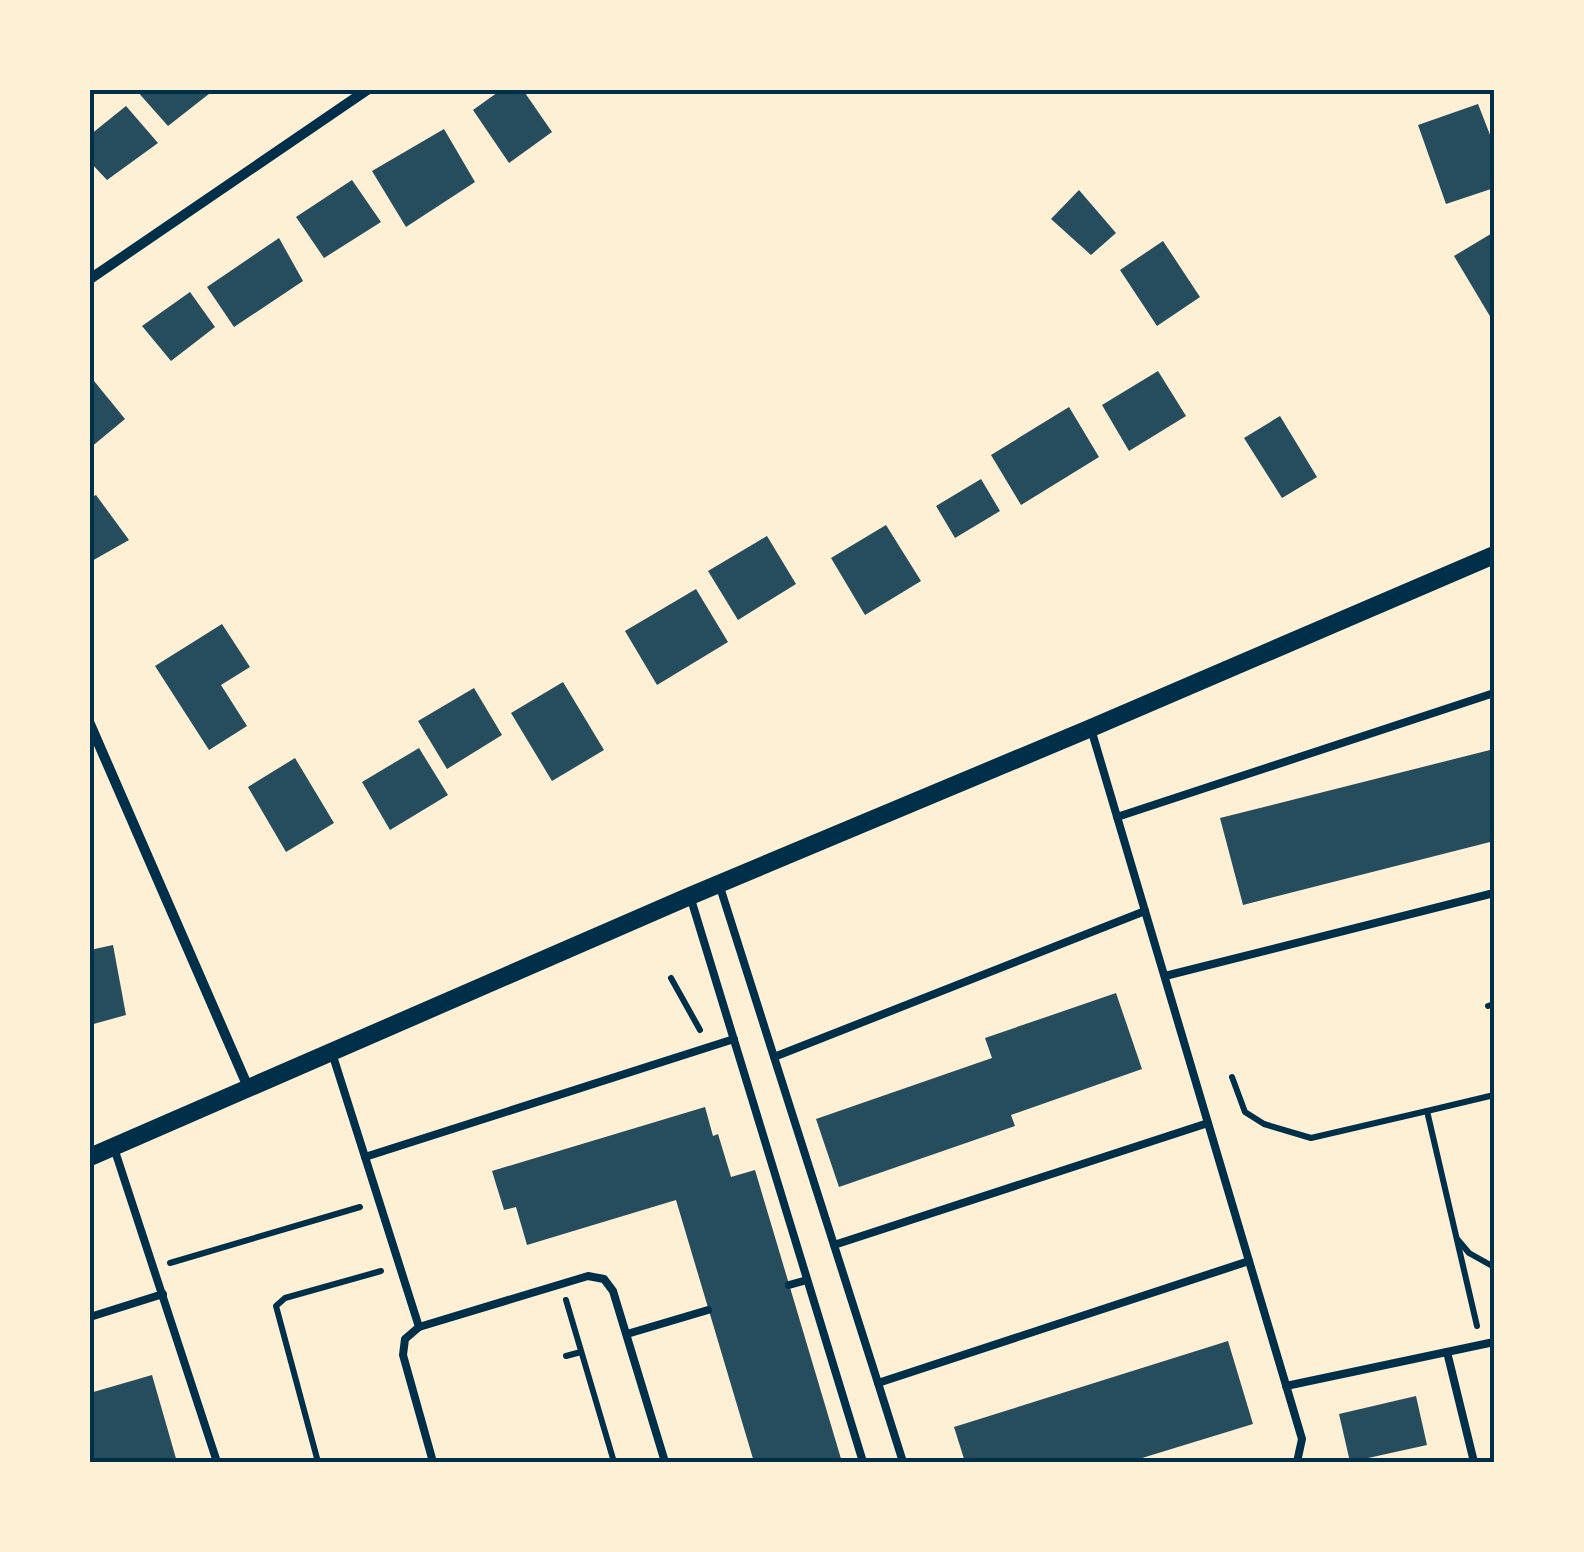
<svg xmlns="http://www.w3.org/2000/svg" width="1584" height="1552" font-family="Mulish,sans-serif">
	<rect width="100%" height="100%" fill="#fdf0d5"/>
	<g fill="#264d5e">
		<path d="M 136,90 L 214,90 L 168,126 Z"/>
		<path d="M 501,90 L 523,90 L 552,132 L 509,163 L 473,110 Z"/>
		<path d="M 1478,104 L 1494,145 L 1494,188 L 1446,204 L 1418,125 Z"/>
		<path d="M 126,106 L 158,143 L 107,180 L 90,162 L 90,135 Z"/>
		<path d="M 444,129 L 475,182 L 406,227 L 372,171 Z"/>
		<path d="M 352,180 L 381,222 L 324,258 L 296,217 Z"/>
		<path d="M 1079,190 L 1116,233 L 1091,255 L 1051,219 Z"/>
		<path d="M 1494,232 L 1494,323 L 1454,256 Z"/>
		<path d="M 279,238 L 303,281 L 234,327 L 207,287 Z"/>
		<path d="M 1163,241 L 1200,297 L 1157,326 L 1120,270 Z"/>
		<path d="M 190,292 L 215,327 L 171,361 L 142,326 Z"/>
		<path d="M 1158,371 L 1186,416 L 1129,451 L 1102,405 Z"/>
		<path d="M 90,376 L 125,419 L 90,448 Z"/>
		<path d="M 1069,407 L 1099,457 L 1021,505 L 991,455 Z"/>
		<path d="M 1280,416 L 1317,477 L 1282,498 L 1244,438 Z"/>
		<path d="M 981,479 L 1000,511 L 955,538 L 936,506 Z"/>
		<path d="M 96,495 L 129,540 L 90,562 L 90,498 Z"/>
		<path d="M 886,525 L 921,581 L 865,615 L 831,558 Z"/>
		<path d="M 767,536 L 796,584 L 738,620 L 708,571 Z"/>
		<path d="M 696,589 L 728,642 L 657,685 L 625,631 Z"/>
		<path d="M 222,624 L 250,667 L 221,685 L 247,726 L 209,750 L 155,666 Z"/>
		<path d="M 563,682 L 604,750 L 552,781 L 511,713 Z"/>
		<path d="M 474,688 L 502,735 L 447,769 L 418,721 Z"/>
		<path d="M 419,748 L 448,795 L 390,830 L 362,782 Z"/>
		<path d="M 1494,749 L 1494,841 L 1243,905 L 1220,818 Z"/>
		<path d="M 295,758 L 334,823 L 286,852 L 248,787 Z"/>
		<path d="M 113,945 L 126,1015 L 90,1025 L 90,950 Z"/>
		<path d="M 1116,993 L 1142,1069 L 1011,1115 L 1015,1126 L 839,1187 L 816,1119 L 992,1058 L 985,1038 Z"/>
		<path d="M 705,1107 L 713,1136 L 718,1134 L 731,1177 L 755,1170 L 842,1462 L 754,1462 L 676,1200 L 527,1245 L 516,1207 L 504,1210 L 492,1171 Z"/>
		<path d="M 1228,1341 L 1253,1424 L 1129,1462 L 965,1462 L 954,1427 Z"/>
		<path d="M 152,1375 L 177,1462 L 90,1462 L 90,1393 Z"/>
		<path d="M 1416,1396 L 1427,1445 L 1350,1462 L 1339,1414 Z"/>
	</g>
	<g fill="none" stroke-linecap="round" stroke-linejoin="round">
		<g stroke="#003049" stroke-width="6">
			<path d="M 671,978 L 700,1030"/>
			<path d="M 1488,1006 L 1494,1004"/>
			<path d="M 1232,1077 L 1245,1112 L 1264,1124 L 1311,1138 L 1427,1111 L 1477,1326"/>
			<path d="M 1427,1111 L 1494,1095"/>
			<path d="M 1458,1240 L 1469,1253 L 1494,1267"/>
			<path d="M 170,1263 L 360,1207"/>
			<path d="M 566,1300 L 614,1462"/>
			<path d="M 566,1356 L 581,1352"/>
			<path d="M 318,1462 L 276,1306 L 285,1298 L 381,1271"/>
		</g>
		<g stroke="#003049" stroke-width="8">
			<path d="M 1117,817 L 1494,693"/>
			<path d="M 719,884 L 774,1057 L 1145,911 L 1091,729"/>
			<path d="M 690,896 L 863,1462"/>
			<path d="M 1165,976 L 1494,893"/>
			<path d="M 332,1053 L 419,1327"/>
			<path d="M 774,1057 L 878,1383 L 1249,1261 L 1145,911"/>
			<path d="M 114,1148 L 217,1462"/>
			<path d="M 365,1157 L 734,1039"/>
			<path d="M 834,1245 L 1208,1123"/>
			<path d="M 1249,1261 L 1302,1439 L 1297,1462"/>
			<path d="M 789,1285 L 807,1280"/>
			<path d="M 90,1317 L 163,1294"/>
			<path d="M 627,1334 L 708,1310"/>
			<path d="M 1447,1352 L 1474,1462"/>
			<path d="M 878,1383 L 903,1462"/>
			<path d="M 1286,1386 L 1494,1342"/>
			<path d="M 433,1462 L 403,1355 L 405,1339 L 419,1327 L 588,1276 L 604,1279 L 613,1291 L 665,1462"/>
		</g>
		<g stroke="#003049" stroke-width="10">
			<path d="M 90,279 L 367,90"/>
			<path d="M 90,724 L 248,1087"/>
		</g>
		<path stroke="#003049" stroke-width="18" d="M 90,1157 L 690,896 L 1091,728 L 1494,555"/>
	</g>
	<rect width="1584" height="1552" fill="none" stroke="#fdf0d5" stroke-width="185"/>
	<rect x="92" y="92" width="1400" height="1368" fill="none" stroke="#003049" stroke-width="4"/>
</svg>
